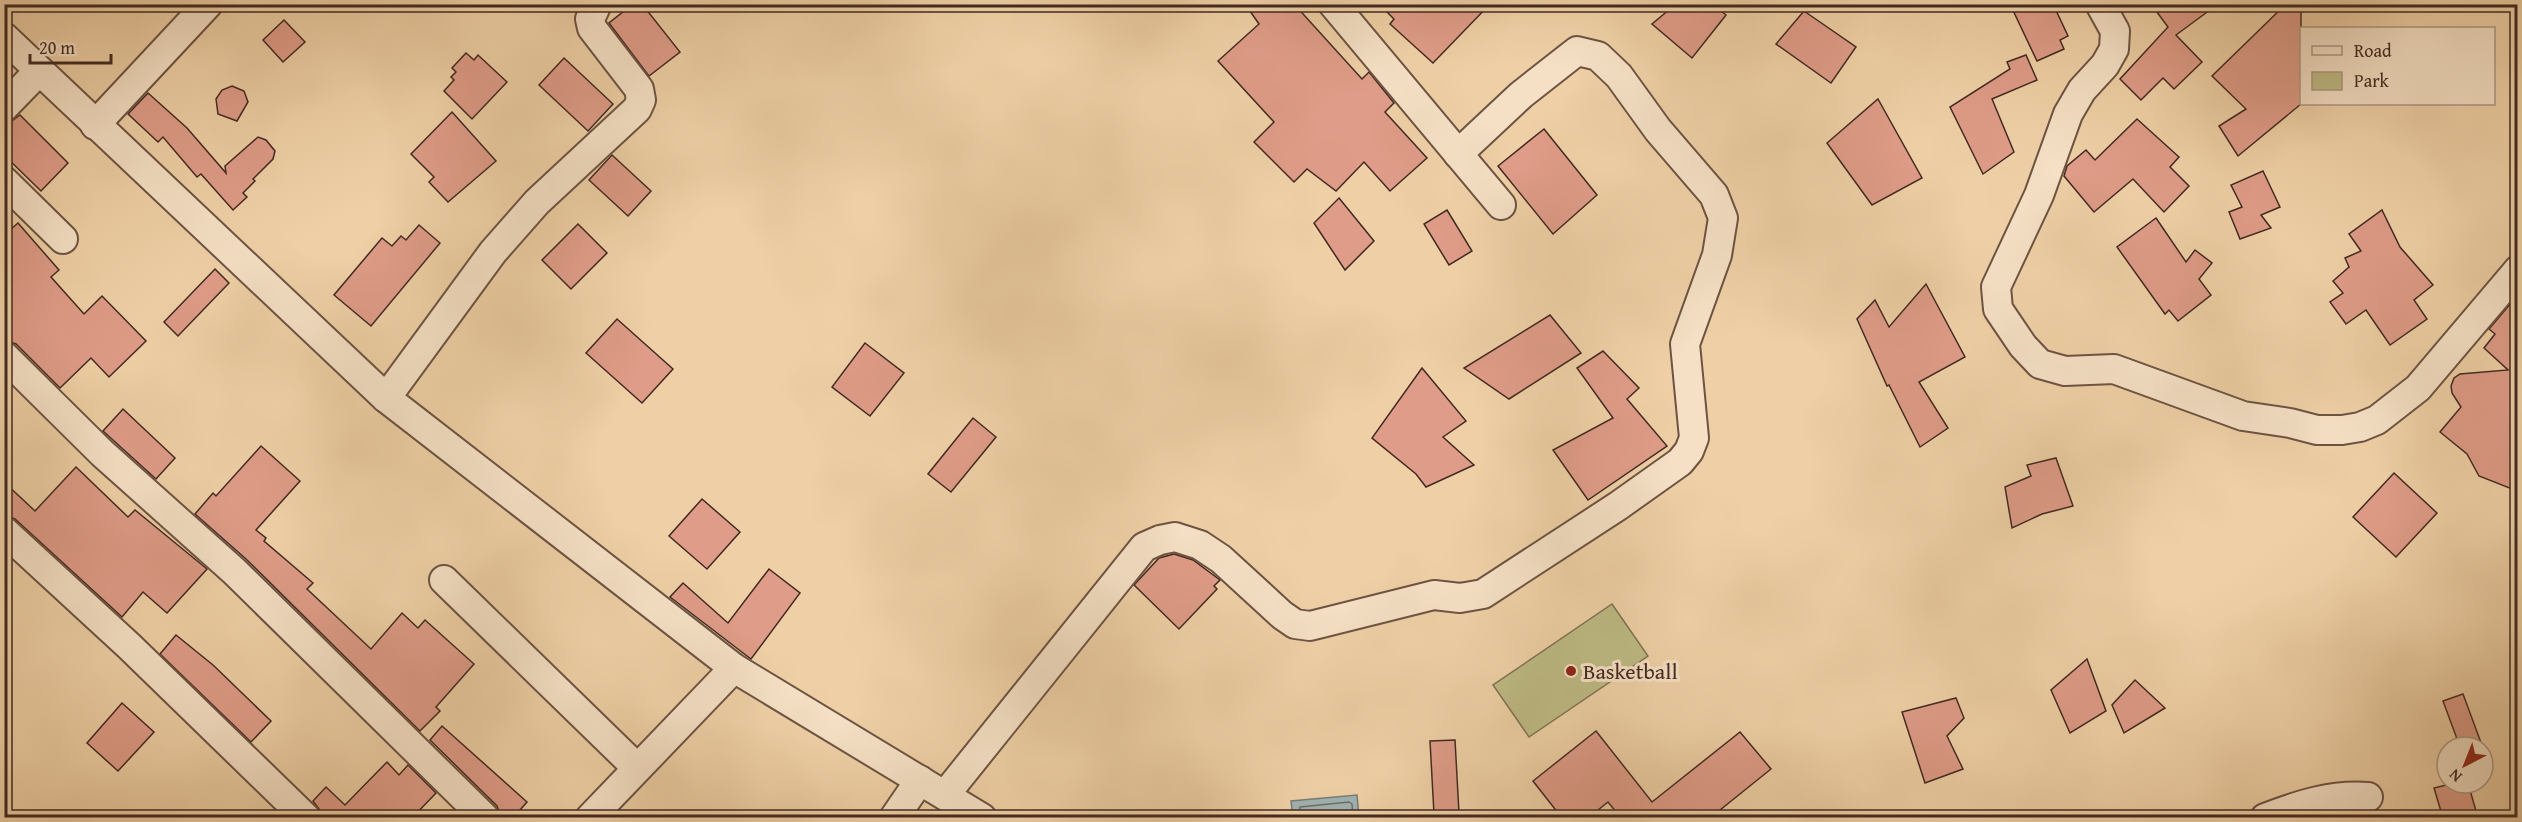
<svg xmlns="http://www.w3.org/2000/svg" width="2522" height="822" font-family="'Gentium Book Plus',serif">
	<rect width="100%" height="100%" fill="#efd0a6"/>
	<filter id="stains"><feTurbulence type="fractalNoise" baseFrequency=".00333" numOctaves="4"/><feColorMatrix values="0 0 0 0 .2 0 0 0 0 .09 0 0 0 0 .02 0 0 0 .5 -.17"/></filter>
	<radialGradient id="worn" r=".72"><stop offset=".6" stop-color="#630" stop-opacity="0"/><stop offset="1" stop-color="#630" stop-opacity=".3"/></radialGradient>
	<path fill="#bdba84" stroke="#807253" stroke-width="1.5" d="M 1612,604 L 1648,656 L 1529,737 L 1493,685 Z"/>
	<path fill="#9fb4b3" stroke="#7a7d79" stroke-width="1.5" d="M 1357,795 L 1359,817 L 1293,817 L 1291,801 Z"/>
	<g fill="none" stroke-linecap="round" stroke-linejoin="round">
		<path stroke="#706f6a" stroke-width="1.5" d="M 1298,818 L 1300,807 L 1349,802 L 1352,804 L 1353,818"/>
	</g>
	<g fill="#df9c88" stroke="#422a22" stroke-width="1.5">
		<path d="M 633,4 L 642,4 L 680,52 L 649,76 L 609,23 Z"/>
		<path d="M 1245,4 L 1294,4 L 1362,79 L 1369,72 L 1394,103 L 1385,112 L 1427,158 L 1390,191 L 1364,162 L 1336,191 L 1307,169 L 1294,182 L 1254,142 L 1274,122 L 1218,61 L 1259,24 Z"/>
		<path d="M 1379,4 L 1490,4 L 1433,63 L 1390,24 L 1394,19 Z"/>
		<path d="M 1676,4 L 1713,4 L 1726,15 L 1692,58 L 1652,24 Z"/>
		<path d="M 2010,4 L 2053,4 L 2068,36 L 2060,40 L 2064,49 L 2037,61 Z"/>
		<path d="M 2151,4 L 2218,4 L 2176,35 L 2202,62 L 2174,89 L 2163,78 L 2141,100 L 2120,79 L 2168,27 Z"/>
		<path d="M 2286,4 L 2301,4 L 2301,104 L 2238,156 L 2219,126 L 2246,109 L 2212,76 Z"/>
		<path d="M 1804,11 L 1856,47 L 1831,83 L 1776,44 Z"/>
		<path d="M 284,20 L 305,42 L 283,62 L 263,40 Z"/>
		<path d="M 466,53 L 474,60 L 478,55 L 507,82 L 472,119 L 444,91 L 454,80 L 451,77 L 456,72 L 452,68 Z"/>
		<path d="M 2026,55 L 2037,80 L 1992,99 L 2014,152 L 1983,174 L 1950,107 L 2010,69 L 2007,62 Z"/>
		<path d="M 564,58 L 613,104 L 588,131 L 539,85 Z"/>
		<path d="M 232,86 L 244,91 L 248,102 L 237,121 L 218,114 L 216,99 L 222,90 Z"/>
		<path d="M 148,93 L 187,128 L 226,173 L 225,166 L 258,137 L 266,140 L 275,151 L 273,159 L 253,179 L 255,181 L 243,193 L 247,197 L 233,210 L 201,174 L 197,177 L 163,137 L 158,142 L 128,114 Z"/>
		<path d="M 1878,99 L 1922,178 L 1872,205 L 1827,143 Z"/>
		<path d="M 452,112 L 496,161 L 448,202 L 429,182 L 434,177 L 411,154 Z"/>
		<path d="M 20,115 L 68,163 L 41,191 L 4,155 L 4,123 L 9,123 Z"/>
		<path d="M 2137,119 L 2179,157 L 2170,167 L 2189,186 L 2164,212 L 2133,179 L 2094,212 L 2064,176 L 2067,166 L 2086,150 L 2095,160 Z"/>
		<path d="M 1544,129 L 1597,195 L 1553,234 L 1498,166 Z"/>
		<path d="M 612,155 L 651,191 L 628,216 L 589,180 Z"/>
		<path d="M 2263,171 L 2280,207 L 2261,215 L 2271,228 L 2240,239 L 2229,212 L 2242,207 L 2231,185 Z"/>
		<path d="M 1339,198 L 1374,241 L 1345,270 L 1314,223 Z"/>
		<path d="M 1447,210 L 1472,251 L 1449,265 L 1424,224 Z"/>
		<path d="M 2382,210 L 2400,247 L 2433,285 L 2414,300 L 2427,319 L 2390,345 L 2366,310 L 2346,324 L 2330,302 L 2343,293 L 2333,281 L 2349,267 L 2345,258 L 2361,251 L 2349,234 Z"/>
		<path d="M 2156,218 L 2186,262 L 2195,250 L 2212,263 L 2199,279 L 2211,295 L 2178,321 L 2169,310 L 2165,314 L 2117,247 Z"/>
		<path d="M 18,223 L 59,270 L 51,277 L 84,314 L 102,296 L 146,341 L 109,377 L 91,358 L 60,388 L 16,344 L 4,340 L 4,235 Z"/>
		<path d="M 578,224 L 607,253 L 571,289 L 542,260 Z"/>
		<path d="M 419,225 L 440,243 L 371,326 L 334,295 L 382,238 L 392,246 L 401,236 L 406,240 Z"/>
		<path d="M 215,269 L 229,283 L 178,336 L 164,322 Z"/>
		<path d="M 1926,284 L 1965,357 L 1919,382 L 1948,428 L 1920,447 L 1889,385 L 1887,386 L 1857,319 L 1875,300 L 1889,327 Z"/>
		<path d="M 2517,296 L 2517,491 L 2479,476 L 2467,454 L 2440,432 L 2461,407 L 2452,393 L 2451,386 L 2454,378 L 2460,374 L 2508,370 L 2484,348 L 2495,334 L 2489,329 Z"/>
		<path d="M 1550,315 L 1581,353 L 1509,399 L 1464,368 Z"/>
		<path d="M 617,319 L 673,369 L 642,403 L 586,353 Z"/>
		<path d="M 865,343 L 904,373 L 870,416 L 832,387 Z"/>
		<path d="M 1603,351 L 1639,388 L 1627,399 L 1667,446 L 1588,500 L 1553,450 L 1613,418 L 1577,368 Z"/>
		<path d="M 1422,368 L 1466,421 L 1443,437 L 1474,465 L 1426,487 L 1416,474 L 1372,438 Z"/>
		<path d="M 123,409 L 175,458 L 156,479 L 103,431 Z"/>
		<path d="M 973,418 L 996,437 L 951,492 L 928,474 Z"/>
		<path d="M 261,446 L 300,481 L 256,530 L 266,538 L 264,541 L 313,583 L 307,589 L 371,649 L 402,613 L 418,628 L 425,620 L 474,664 L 436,707 L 440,711 L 420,731 L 246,559 L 195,514 L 213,493 L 216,496 Z"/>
		<path d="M 2056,458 L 2073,506 L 2042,514 L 2012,528 L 2005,487 L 2031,476 L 2027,465 Z"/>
		<path d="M 76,467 L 128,517 L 135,510 L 207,569 L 167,613 L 143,592 L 122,617 L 15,519 L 4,515 L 4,482 L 35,511 Z"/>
		<path d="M 2394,473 L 2437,513 L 2396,557 L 2353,517 Z"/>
		<path d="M 702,499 L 740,532 L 707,569 L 669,536 Z"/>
		<path d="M 1174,554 L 1193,560 L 1220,580 L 1214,586 L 1217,589 L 1179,629 L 1134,585 L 1159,558 Z"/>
		<path d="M 769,569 L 800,593 L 751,659 L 670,597 L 683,583 L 728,623 Z"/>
		<path d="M 176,635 L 213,665 L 271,721 L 251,742 L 160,654 Z"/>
		<path d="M 2087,659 L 2106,711 L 2070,733 L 2051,690 Z"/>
		<path d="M 2135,680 L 2165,708 L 2124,733 L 2112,705 Z"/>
		<path d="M 2463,694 L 2480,740 L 2482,747 L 2460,747 L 2443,701 Z"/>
		<path d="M 1956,698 L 1964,718 L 1947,736 L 1963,769 L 1925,783 L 1902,712 Z"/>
		<path d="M 122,703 L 154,732 L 118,771 L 87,743 Z"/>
		<path d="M 442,726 L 527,802 L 513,818 L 501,818 L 497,806 L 430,740 Z"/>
		<path d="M 1596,731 L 1652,802 L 1740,732 L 1771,769 L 1710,818 L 1621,818 L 1608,802 L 1588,818 L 1562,818 L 1533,781 Z"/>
		<path d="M 1455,740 L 1459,813 L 1434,814 L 1430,741 Z"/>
		<path d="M 387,762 L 399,775 L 408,765 L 436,793 L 412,818 L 322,818 L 322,813 L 313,801 L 326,787 L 345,805 Z"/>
		<path d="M 2454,783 L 2468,783 L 2478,818 L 2443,818 L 2434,788 Z"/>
	</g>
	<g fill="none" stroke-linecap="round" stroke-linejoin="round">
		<defs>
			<g id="minor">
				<path d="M 1333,4 L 1501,205"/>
				<path d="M 2100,4 L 2115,31 L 2114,49 L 2105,65 L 2082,90 L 2068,114 L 2039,195 L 1996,287 L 1998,309 L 2023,346 L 2040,364 L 2065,371 L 2114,369 L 2243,416 L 2290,423 L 2317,430 L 2342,430 L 2360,427 L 2377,420 L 2418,388 L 2518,270"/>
				<path d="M 4,37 L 386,398 L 734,668 L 982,818"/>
				<path d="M 4,107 L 39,71"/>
				<path d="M 95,125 L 208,4"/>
				<path d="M 4,181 L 63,239"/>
				<path d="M 4,356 L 102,453 L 234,571 L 485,818"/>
				<path d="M 386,398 L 493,252 L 537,202 L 637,109 L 641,100 L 639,89 L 592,28 L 590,19 L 597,4"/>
				<path d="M 4,531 L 129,646 L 306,818"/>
				<path d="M 444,580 L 637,768"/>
				<path d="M 945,795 L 1144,547 L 1160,540 L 1175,537 L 1200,545 L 1221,559 L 1282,615 L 1295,624 L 1310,626 L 1434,595 L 1460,598 L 1483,594 L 1618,506 L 1680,462 L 1689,451 L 1694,438 L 1685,344 L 1717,255 L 1723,218 L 1714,195 L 1658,130 L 1619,76 L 1598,56 L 1577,51 L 1521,95 L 1458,154"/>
				<path d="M 590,818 L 734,668"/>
				<path d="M 894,818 L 920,780"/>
				<path d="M 2265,818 C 2299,805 2332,794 2368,797"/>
			</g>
		</defs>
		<use href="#minor" stroke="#6d5443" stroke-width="32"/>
		<use href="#minor" stroke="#f5e0c5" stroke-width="28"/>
	</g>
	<circle fill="#8f2418" stroke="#f5e0c5" stroke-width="2" cx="1571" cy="671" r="6"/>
	<g text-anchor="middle" stroke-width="6" stroke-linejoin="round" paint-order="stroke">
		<g font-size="22" fill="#422a22" stroke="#f5e0c5" text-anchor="start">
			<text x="1583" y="679">Basketball</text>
		</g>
	</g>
	<rect width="2522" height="822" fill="none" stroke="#efd0a6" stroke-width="24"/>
	<rect x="6" y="6" width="2510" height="810" fill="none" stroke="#422a22" stroke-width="3"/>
	<rect x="12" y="12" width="2498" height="798" fill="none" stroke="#422a22" stroke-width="1.5"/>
	<rect x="2300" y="27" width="195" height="78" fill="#f5e0c5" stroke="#ad9784" stroke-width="1.5"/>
	<rect x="2312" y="46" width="30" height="9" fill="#f5e0c5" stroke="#ad9784" stroke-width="1.5"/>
	<text x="2354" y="57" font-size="18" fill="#422a22">Road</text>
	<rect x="2312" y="72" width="30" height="18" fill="#bdba84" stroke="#ad9784" stroke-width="1.5"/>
	<text x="2354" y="87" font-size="18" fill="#422a22">Park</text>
	<g transform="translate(2465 765) rotate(222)"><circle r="28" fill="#f5e0c5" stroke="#ad9784" stroke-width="1.5"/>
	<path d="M0-4.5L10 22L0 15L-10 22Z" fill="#8f2418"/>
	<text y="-9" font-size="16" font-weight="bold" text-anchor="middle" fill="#422a22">N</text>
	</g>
	<path d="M30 54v9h81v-9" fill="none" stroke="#422a22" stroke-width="3"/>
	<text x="39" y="54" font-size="18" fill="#422a22" stroke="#f5e0c5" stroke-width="4.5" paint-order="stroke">20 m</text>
	<rect width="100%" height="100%" filter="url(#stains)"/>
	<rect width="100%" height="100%" fill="url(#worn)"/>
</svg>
